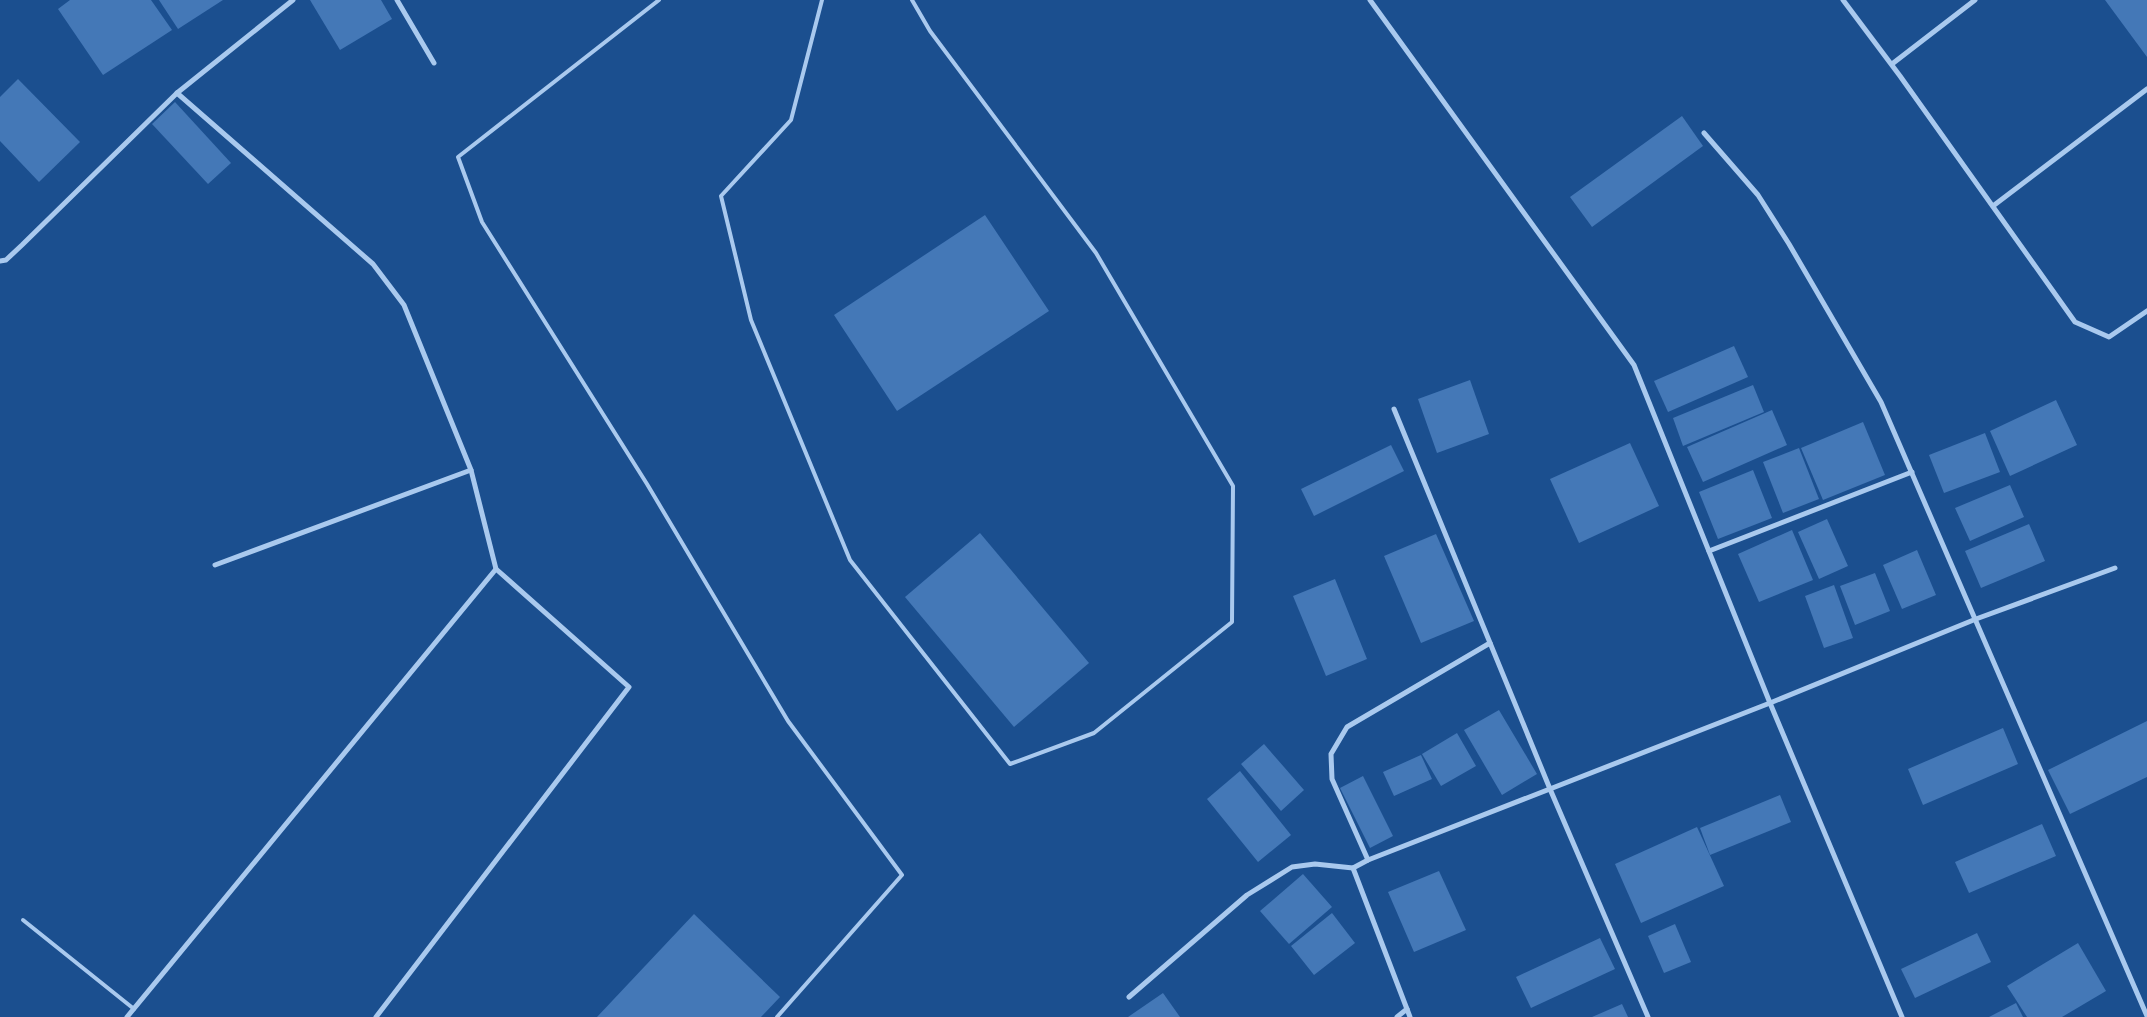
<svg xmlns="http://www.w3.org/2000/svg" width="2147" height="1017" font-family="Inter,sans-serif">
	<rect width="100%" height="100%" fill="#1b4f8f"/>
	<g fill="#4478b7">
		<path d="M 70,0 L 151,0 L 172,30 L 103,75 L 58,9 Z"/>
		<path d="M 159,0 L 223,0 L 178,29 Z"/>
		<path d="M 310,0 L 381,0 L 392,19 L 340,50 Z"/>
		<path d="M 2105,0 L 2147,0 L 2147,57 Z"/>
		<path d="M 18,79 L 80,142 L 39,182 L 0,141 L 0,97 Z"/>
		<path d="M 175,102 L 231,163 L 208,184 L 152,124 Z"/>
		<path d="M 1682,116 L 1703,146 L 1592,227 L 1570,197 Z"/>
		<path d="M 985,215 L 1049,311 L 897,411 L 834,315 Z"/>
		<path d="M 1734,346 L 1748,377 L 1668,412 L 1654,381 Z"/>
		<path d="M 1470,380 L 1489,434 L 1437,453 L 1418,399 Z"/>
		<path d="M 1753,385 L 1764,412 L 1683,446 L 1673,418 Z"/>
		<path d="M 2056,400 L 2077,445 L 2010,476 L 1990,431 Z"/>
		<path d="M 1772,410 L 1787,445 L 1703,482 L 1687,447 Z"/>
		<path d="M 1863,422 L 1885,475 L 1823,500 L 1801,448 Z"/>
		<path d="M 1985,433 L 2000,472 L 1944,493 L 1929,455 Z"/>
		<path d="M 1630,443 L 1659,506 L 1579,543 L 1550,479 Z"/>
		<path d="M 1391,445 L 1404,471 L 1314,516 L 1301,489 Z"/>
		<path d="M 1799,448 L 1819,499 L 1783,513 L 1763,462 Z"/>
		<path d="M 1753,470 L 1772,518 L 1718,539 L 1699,492 Z"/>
		<path d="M 2010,485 L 2024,517 L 1970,541 L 1955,508 Z"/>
		<path d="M 1827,519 L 1848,566 L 1819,579 L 1798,532 Z"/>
		<path d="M 2029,524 L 2045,561 L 1981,588 L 1965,551 Z"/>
		<path d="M 1792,530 L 1813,580 L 1759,602 L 1738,554 Z"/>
		<path d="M 980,533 L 1089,663 L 1014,727 L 905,597 Z"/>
		<path d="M 1436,534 L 1474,621 L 1421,643 L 1384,556 Z"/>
		<path d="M 1917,550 L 1936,595 L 1902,609 L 1883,565 Z"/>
		<path d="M 1875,573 L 1890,611 L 1855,625 L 1840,586 Z"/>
		<path d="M 1335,579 L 1367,659 L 1326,676 L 1293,596 Z"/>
		<path d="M 1834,585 L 1853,638 L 1824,648 L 1805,596 Z"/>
		<path d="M 1499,710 L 1537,774 L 1502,795 L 1464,730 Z"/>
		<path d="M 2147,721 L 2147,777 L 2070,814 L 2048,770 Z"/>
		<path d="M 2003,728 L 2018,764 L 1923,805 L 1908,769 Z"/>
		<path d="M 1457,733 L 1476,766 L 1441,786 L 1422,754 Z"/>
		<path d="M 1264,744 L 1304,790 L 1281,811 L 1241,764 Z"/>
		<path d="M 1421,755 L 1432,779 L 1394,796 L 1383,772 Z"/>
		<path d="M 1240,771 L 1291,835 L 1258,862 L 1207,799 Z"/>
		<path d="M 1363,776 L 1393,836 L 1370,848 L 1340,788 Z"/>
		<path d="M 1780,795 L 1791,822 L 1710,855 L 1700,828 Z"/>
		<path d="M 2042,824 L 2056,856 L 1969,893 L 1955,862 Z"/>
		<path d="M 1697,827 L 1724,886 L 1641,923 L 1615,864 Z"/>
		<path d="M 1439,871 L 1466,930 L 1414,952 L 1388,892 Z"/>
		<path d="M 1303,874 L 1332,907 L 1289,944 L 1260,911 Z"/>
		<path d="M 1332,913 L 1355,943 L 1314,975 L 1291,946 Z"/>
		<path d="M 694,914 L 780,997 L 761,1017 L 597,1017 Z"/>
		<path d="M 1675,924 L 1691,962 L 1664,973 L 1648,936 Z"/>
		<path d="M 1977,933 L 1991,962 L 1915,998 L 1901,969 Z"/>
		<path d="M 1600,938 L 1615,969 L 1531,1008 L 1516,977 Z"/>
		<path d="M 2078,943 L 2106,991 L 2062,1017 L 2027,1017 L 2007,986 Z"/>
		<path d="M 1163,993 L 1180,1017 L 1128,1017 Z"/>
		<path d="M 2016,1003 L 2023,1017 L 1989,1017 Z"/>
		<path d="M 1622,1004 L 1628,1017 L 1592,1017 Z"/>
	</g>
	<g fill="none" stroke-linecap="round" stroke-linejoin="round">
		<g stroke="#a9c9ee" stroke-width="4">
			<path d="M 659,0 L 458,157 L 482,222 L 647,484 L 788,721 L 902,875 L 777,1017"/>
			<path d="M 822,0 L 791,120 L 721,196 L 751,320 L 850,560 L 1010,764 L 1094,733 L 1232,622 L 1233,486 L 1096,253 L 930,31 L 912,0"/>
			<path d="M 23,920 L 134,1009"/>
		</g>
		<g stroke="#a9c9ee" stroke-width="5">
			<path d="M 397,0 L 434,63"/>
			<path d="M 1370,0 L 1634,365 L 1770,703 L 1902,1017"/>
			<path d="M 1843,0 L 1900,76 L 2075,322 L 2109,337 L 2147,311"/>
			<path d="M 1892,64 L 1975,0"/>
			<path d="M 1704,133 L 1758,195 L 1789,244 L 1881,402 L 2147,1016"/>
			<path d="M 1993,206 L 2147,89"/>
			<path d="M 0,261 L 6,260 L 22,245 L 177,93 L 293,0"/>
			<path d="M 1394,409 L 1550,789 L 1648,1017"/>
			<path d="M 1709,551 L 1912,472"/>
			<path d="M 215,565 L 471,470"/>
			<path d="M 1368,860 L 1332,779 L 1331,754 L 1347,727 L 1490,643"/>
			<path d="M 1129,997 L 1247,895 L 1292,867 L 1315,864 L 1353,868"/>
			<path d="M 127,1017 L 496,569 L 471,470 L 404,305 L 373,264 L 177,93"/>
			<path d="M 376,1017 L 629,687 L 496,569"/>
			<path d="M 1397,1017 L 1407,1009"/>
			<path d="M 1410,1017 L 1353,868 L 1368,860 L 1770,703 L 1976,619 L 2115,568"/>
		</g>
	</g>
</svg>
